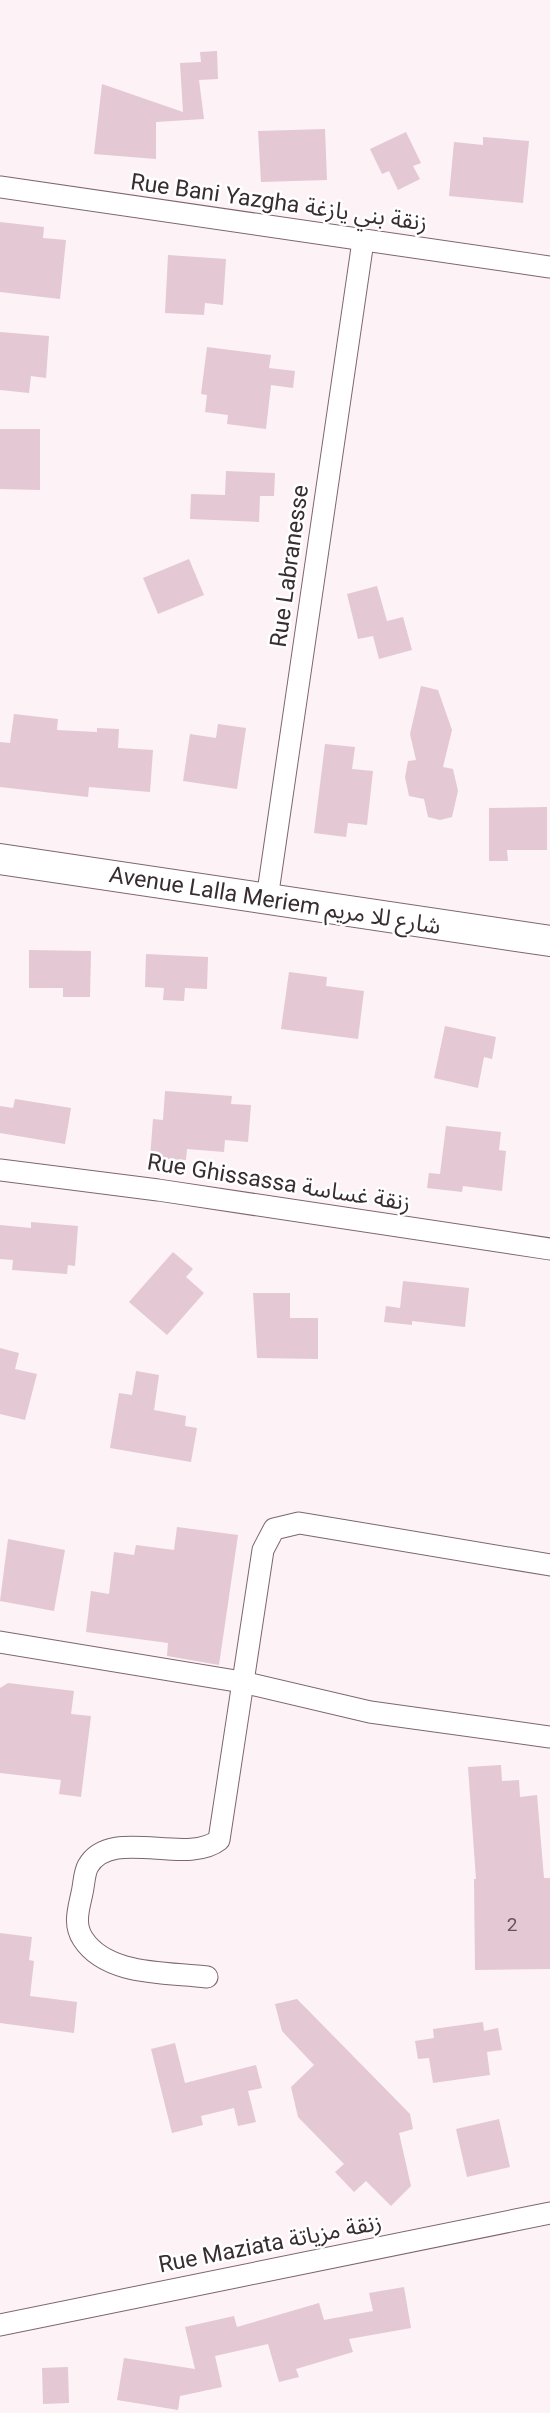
<svg xmlns="http://www.w3.org/2000/svg" width="550" height="2413" font-family="Roboto,'Noto Sans Arabic',sans-serif">
	<rect width="100%" height="100%" fill="#fdf2f6"/>
	<g fill="#e4c8d3">
		<path d="M 217,51 L 218,79 L 199,80 L 204,119 L 156,122 L 156,159 L 94,154 L 102,84 L 183,112 L 180,63 L 201,62 L 200,52 Z"/>
		<path d="M 325,129 L 327,180 L 261,182 L 258,131 Z"/>
		<path d="M 406,132 L 421,163 L 413,166 L 420,179 L 398,190 L 389,171 L 382,174 L 370,149 Z"/>
		<path d="M 483,137 L 529,141 L 523,203 L 449,196 L 454,142 L 483,145 Z"/>
		<path d="M 0,222 L 44,227 L 43,238 L 66,240 L 60,299 L 0,292 Z"/>
		<path d="M 168,255 L 226,259 L 223,305 L 205,303 L 204,315 L 165,313 Z"/>
		<path d="M 0,332 L 49,336 L 46,378 L 31,376 L 29,393 L 0,390 Z"/>
		<path d="M 207,347 L 271,355 L 269,368 L 295,371 L 293,388 L 271,385 L 266,429 L 227,424 L 228,415 L 205,412 L 207,395 L 201,394 Z"/>
		<path d="M 0,429 L 40,429 L 40,490 L 0,489 Z"/>
		<path d="M 226,471 L 275,473 L 274,496 L 260,496 L 259,522 L 190,519 L 191,494 L 225,495 Z"/>
		<path d="M 189,559 L 204,595 L 158,614 L 143,578 Z"/>
		<path d="M 377,586 L 387,621 L 403,617 L 412,650 L 379,659 L 373,636 L 358,639 L 347,594 Z"/>
		<path d="M 421,686 L 438,690 L 452,730 L 443,767 L 453,769 L 458,791 L 452,817 L 440,820 L 428,817 L 424,799 L 409,796 L 405,777 L 408,761 L 416,760 L 410,734 Z"/>
		<path d="M 14,714 L 58,719 L 57,730 L 97,732 L 97,728 L 119,729 L 118,748 L 153,750 L 150,792 L 89,787 L 88,797 L 0,787 L 0,742 L 10,743 Z"/>
		<path d="M 218,724 L 246,728 L 237,789 L 183,781 L 190,734 L 216,738 Z"/>
		<path d="M 325,744 L 355,747 L 352,769 L 373,771 L 367,825 L 348,823 L 346,837 L 314,833 Z"/>
		<path d="M 547,807 L 547,850 L 507,850 L 508,861 L 489,861 L 489,808 Z"/>
		<path d="M 29,950 L 91,951 L 90,997 L 63,997 L 63,988 L 29,988 Z"/>
		<path d="M 146,954 L 208,957 L 207,989 L 185,988 L 184,1001 L 163,1000 L 164,988 L 145,987 Z"/>
		<path d="M 289,972 L 327,977 L 326,986 L 364,991 L 358,1039 L 281,1029 Z"/>
		<path d="M 445,1026 L 496,1037 L 492,1059 L 484,1057 L 478,1088 L 434,1078 Z"/>
		<path d="M 165,1091 L 232,1096 L 231,1104 L 251,1105 L 248,1142 L 225,1140 L 224,1152 L 187,1149 L 186,1160 L 150,1158 L 153,1119 L 163,1120 Z"/>
		<path d="M 15,1099 L 71,1108 L 65,1144 L 0,1133 L 0,1106 L 13,1108 Z"/>
		<path d="M 446,1126 L 501,1132 L 499,1150 L 506,1151 L 502,1191 L 463,1186 L 462,1192 L 427,1188 L 429,1173 L 440,1174 Z"/>
		<path d="M 31,1222 L 78,1226 L 75,1266 L 68,1265 L 67,1274 L 12,1270 L 13,1260 L 0,1259 L 0,1225 L 31,1228 Z"/>
		<path d="M 173,1252 L 193,1269 L 186,1277 L 204,1293 L 167,1335 L 129,1302 Z"/>
		<path d="M 403,1281 L 469,1288 L 465,1327 L 412,1321 L 412,1325 L 384,1322 L 386,1306 L 400,1308 Z"/>
		<path d="M 253,1293 L 290,1293 L 290,1318 L 318,1318 L 318,1359 L 257,1358 Z"/>
		<path d="M 0,1348 L 19,1353 L 15,1369 L 37,1374 L 25,1420 L 0,1414 Z"/>
		<path d="M 136,1371 L 159,1375 L 154,1410 L 186,1416 L 185,1426 L 197,1428 L 191,1462 L 110,1448 L 119,1393 L 132,1395 Z"/>
		<path d="M 177,1527 L 238,1535 L 219,1665 L 167,1656 L 168,1643 L 86,1632 L 91,1591 L 109,1594 L 114,1552 L 134,1555 L 136,1545 L 174,1550 Z"/>
		<path d="M 8,1539 L 65,1550 L 54,1611 L 0,1601 Z"/>
		<path d="M 8,1683 L 74,1691 L 71,1714 L 91,1716 L 81,1797 L 59,1794 L 61,1780 L 0,1773 L 0,1688 Z"/>
		<path d="M 501,1765 L 502,1781 L 519,1780 L 520,1797 L 537,1795 L 544,1878 L 550,1878 L 550,1969 L 475,1970 L 474,1879 L 476,1879 L 468,1767 Z"/>
		<path d="M 0,1933 L 32,1937 L 29,1960 L 34,1961 L 30,1996 L 77,2002 L 74,2033 L 0,2023 Z"/>
		<path d="M 297,1999 L 410,2114 L 413,2129 L 399,2133 L 411,2186 L 391,2206 L 366,2181 L 354,2192 L 335,2172 L 344,2164 L 298,2117 L 291,2087 L 314,2065 L 282,2031 L 275,2004 Z"/>
		<path d="M 483,2022 L 484,2031 L 498,2028 L 502,2050 L 487,2052 L 490,2075 L 433,2083 L 429,2058 L 418,2059 L 415,2041 L 434,2038 L 433,2029 Z"/>
		<path d="M 175,2043 L 185,2083 L 256,2065 L 262,2088 L 248,2091 L 256,2122 L 238,2126 L 234,2108 L 201,2116 L 203,2125 L 172,2133 L 151,2049 Z"/>
		<path d="M 499,2119 L 510,2167 L 467,2177 L 456,2129 Z"/>
		<path d="M 404,2287 L 411,2328 L 349,2339 L 353,2352 L 296,2369 L 299,2377 L 279,2382 L 268,2344 L 215,2356 L 222,2387 L 180,2396 L 178,2410 L 117,2400 L 124,2358 L 195,2369 L 185,2327 L 234,2316 L 237,2327 L 319,2303 L 324,2320 L 373,2311 L 369,2293 Z"/>
		<path d="M 68,2367 L 69,2403 L 43,2404 L 42,2368 Z"/>
	</g>
	<g fill="none" stroke-linecap="round" stroke-linejoin="round">
		<defs>
			<g id="street">
				<path d="M 0,187 L 550,267"/>
				<path d="M 267,899 L 363,241"/>
				<path d="M 0,1170 L 158,1190 L 550,1249"/>
				<path d="M 0,1642 L 242,1682 L 370,1712 L 550,1737"/>
				<path d="M 207,1977 C 167,1972 107,1976 83,1939 C 73,1924 79,1908 82,1893 C 84,1885 84,1873 88,1866 C 111,1826 186,1866 219,1840 L 263,1550 L 274,1529 L 299,1523 L 550,1565"/>
				<path d="M 0,2325 L 550,2213"/>
			</g>
			<path id="secondary" d="M 0,859 L 550,941"/>
		</defs>
		<use href="#street" stroke="#7e666f" stroke-width="23"/>
		<use href="#secondary" stroke="#7e666f" stroke-width="32"/>
		<use href="#street" stroke="#fff" stroke-width="21"/>
		<use href="#secondary" stroke="#fff" stroke-width="30"/>
	</g>
	<g text-anchor="middle" stroke-width="5" stroke-linejoin="round" paint-order="stroke">
		<g font-size="19" fill="#63545a">
			<text x="512" y="1931">2</text>
		</g>
		<g font-size="23" fill="#382d31" stroke="#fff">
			<text transform="translate(279 202) rotate(8)" y="8">Rue Bani Yazgha زنقة بني يازغة</text>
			<text transform="translate(289 566) rotate(-82)" y="8">Rue Labranesse</text>
			<text transform="translate(275 900) rotate(9)" y="8">Avenue Lalla Meriem شارع للا مريم</text>
			<text transform="translate(279 1182) rotate(9)" y="8">Rue Ghissassa زنقة غساسة</text>
			<text transform="translate(270 2243) rotate(-11)" y="8">Rue Maziata زنقة مزياتة</text>
		</g>
	</g>
</svg>
